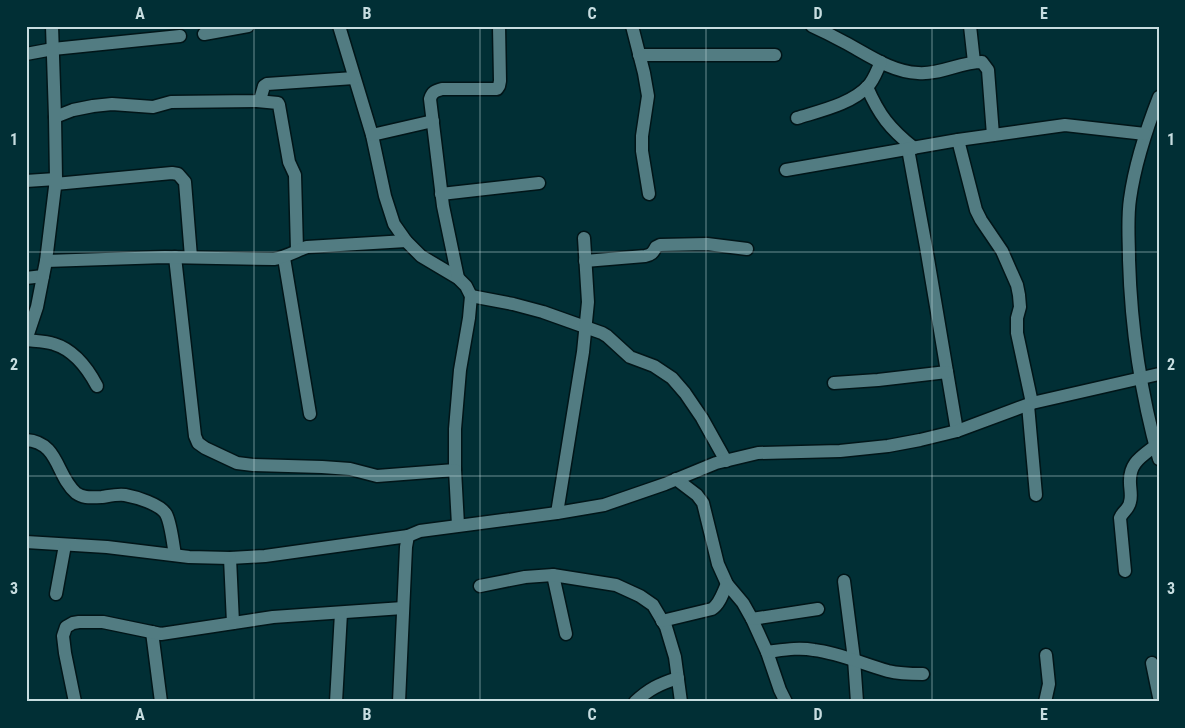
<svg xmlns="http://www.w3.org/2000/svg" width="1185" height="728" font-family="'Roboto Condensed',sans-serif">
	<rect width="100%" height="100%" fill="#012f35"/>
	<g fill="none" stroke-linecap="round" stroke-linejoin="round">
		<defs>
			<g id="minor">
				<path d="M 339,26 L 372,135 L 385,196 L 394,224 L 406,241 L 421,256 L 458,278 L 466,286 L 471,296 L 469,318 L 460,370 L 455,429 L 455,470 L 458,525"/>
				<path d="M 632,26 L 644,73 L 648,96 L 642,136 L 642,151 L 649,194"/>
				<path d="M 812,26 C 823,31 833,36 844,42 C 867,54 891,72 918,73 C 940,75 960,62 982,62 L 988,70 L 993,135"/>
				<path d="M 970,26 L 974,62"/>
				<path d="M 204,34 L 248,26"/>
				<path d="M 26,54 L 53,49 L 180,36"/>
				<path d="M 639,55 L 775,55"/>
				<path d="M 867,87 C 879,115 890,129 914,148"/>
				<path d="M 1159,97 C 1146,130 1135,163 1130,199 C 1127,219 1129,240 1129,260 C 1131,327 1141,395 1159,459"/>
				<path d="M 257,101 L 278,103 L 279,105 L 289,162 L 295,175 L 297,250"/>
				<path d="M 55,117 L 73,110 L 93,106 L 112,104 L 153,107 L 171,102 L 257,101 L 260,100 L 264,86 L 267,84 L 354,78"/>
				<path d="M 797,118 C 819,111 852,104 868,86 C 874,80 877,70 881,62"/>
				<path d="M 372,135 L 433,121"/>
				<path d="M 958,140 L 976,210 L 981,220 L 1002,251 L 1017,285 L 1019,295 L 1020,307 L 1017,318 L 1017,333 L 1032,403"/>
				<path d="M 908,149 L 926,247 L 957,431"/>
				<path d="M 786,170 L 958,140 L 1065,125 L 1145,134"/>
				<path d="M 26,181 L 56,179"/>
				<path d="M 55,184 L 172,173 L 178,174 L 185,182 L 191,257"/>
				<path d="M 441,194 L 539,183"/>
				<path d="M 175,257 L 195,436 L 198,443 L 205,448 L 237,463 L 253,465 L 322,467 L 350,469 L 377,476 L 455,470"/>
				<path d="M 284,258 L 310,414"/>
				<path d="M 46,261 L 165,257 L 274,259 C 286,257 296,251 307,247 L 406,241"/>
				<path d="M 585,261 L 645,256 C 651,255 653,253 656,247 L 660,245 L 707,244 L 747,249"/>
				<path d="M 26,278 L 43,276"/>
				<path d="M 458,278 L 443,206 L 430,99 C 432,92 435,91 442,89 L 497,89 L 499,86 L 500,81 L 499,26"/>
				<path d="M 471,296 L 513,304 L 543,312 L 602,333 L 607,336 L 630,357 L 654,366 L 672,378 L 685,393 L 702,418 L 726,461"/>
				<path d="M 26,340 L 37,307 L 46,261 L 56,179 L 55,117 L 52,26"/>
				<path d="M 26,340 C 35,341 46,341 54,344 C 74,350 88,369 97,386"/>
				<path d="M 834,383 L 878,380 L 947,372"/>
				<path d="M 1028,405 L 1036,495"/>
				<path d="M 26,440 C 59,442 56,476 76,493 C 84,499 93,497 102,497 C 109,496 117,494 125,495 C 136,497 160,504 166,514 C 171,523 173,544 175,555"/>
				<path d="M 676,479 L 697,495 L 703,503 L 718,564 L 727,584 L 743,603 L 752,619 L 767,652 L 780,690 L 786,702"/>
				<path d="M 557,513 L 583,352 L 588,302 L 584,238"/>
				<path d="M 26,542 L 107,547 L 189,557 L 230,558 L 265,556 L 408,536"/>
				<path d="M 230,558 L 233,623"/>
				<path d="M 1125,571 L 1120,518 C 1122,512 1129,509 1130,502 C 1132,496 1130,489 1130,483 C 1129,463 1141,457 1155,446"/>
				<path d="M 553,575 L 566,634"/>
				<path d="M 844,581 L 854,659 L 857,702"/>
				<path d="M 480,586 L 525,577 L 553,575 L 616,585 L 640,596 L 653,605 L 666,627 L 675,657 L 681,702"/>
				<path d="M 56,594 L 65,545"/>
				<path d="M 752,619 L 818,609"/>
				<path d="M 662,621 L 712,609 C 720,604 723,592 727,584"/>
				<path d="M 152,632 L 161,702"/>
				<path d="M 767,652 C 783,650 798,647 814,650 C 839,653 863,664 888,671 C 900,674 911,674 923,674"/>
				<path d="M 1152,663 L 1159,697"/>
				<path d="M 75,702 L 65,653 L 63,636 L 66,627 L 73,623 L 79,622 L 103,622 L 161,634 L 273,617 L 403,608"/>
				<path d="M 336,702 L 341,613"/>
				<path d="M 635,702 C 649,689 659,684 678,678"/>
				<path d="M 1045,702 L 1049,684 L 1046,655"/>
			</g>
			<path id="tertiary" d="M 399,702 L 406,547 L 408,536 L 420,531 L 557,513 L 604,505 L 665,484 L 716,463 L 758,453 L 840,451 L 888,446 L 920,440 L 957,431 L 1032,403 L 1159,374"/>
		</defs>
		<use href="#minor" stroke="#011518" stroke-width="15"/>
		<use href="#tertiary" stroke="#011518" stroke-width="15"/>
		<use href="#minor" stroke="#527c82" stroke-width="12"/>
		<use href="#tertiary" stroke="#527c82" stroke-width="12"/>
	</g>
	<path fill="none" stroke="#c7dde0" stroke-width="1" stroke-opacity="0.55" d="M 254,26 L 254,702M 480,26 L 480,702M 706,26 L 706,702M 932,26 L 932,702M 26,252 L 1159,252M 26,476 L 1159,476"/>
	<rect width="1185" height="728" fill="none" stroke="#012f35" stroke-width="55"/>
	<rect x="28" y="28" width="1130" height="672" fill="none" stroke="#c7dde0" stroke-width="2"/>
	<g font-size="16" text-anchor="middle" font-weight="bold" fill="#c7dde0">
		<text x="140" y="19">A</text>
		<text x="367" y="19">B</text>
		<text x="592" y="19">C</text>
		<text x="818" y="19">D</text>
		<text x="1044" y="19">E</text>
		<text x="14" y="145">1</text>
		<text x="1171" y="145">1</text>
		<text x="14" y="370">2</text>
		<text x="1171" y="370">2</text>
		<text x="14" y="594">3</text>
		<text x="1171" y="594">3</text>
		<text x="140" y="720">A</text>
		<text x="367" y="720">B</text>
		<text x="592" y="720">C</text>
		<text x="818" y="720">D</text>
		<text x="1044" y="720">E</text>
	</g>
</svg>
